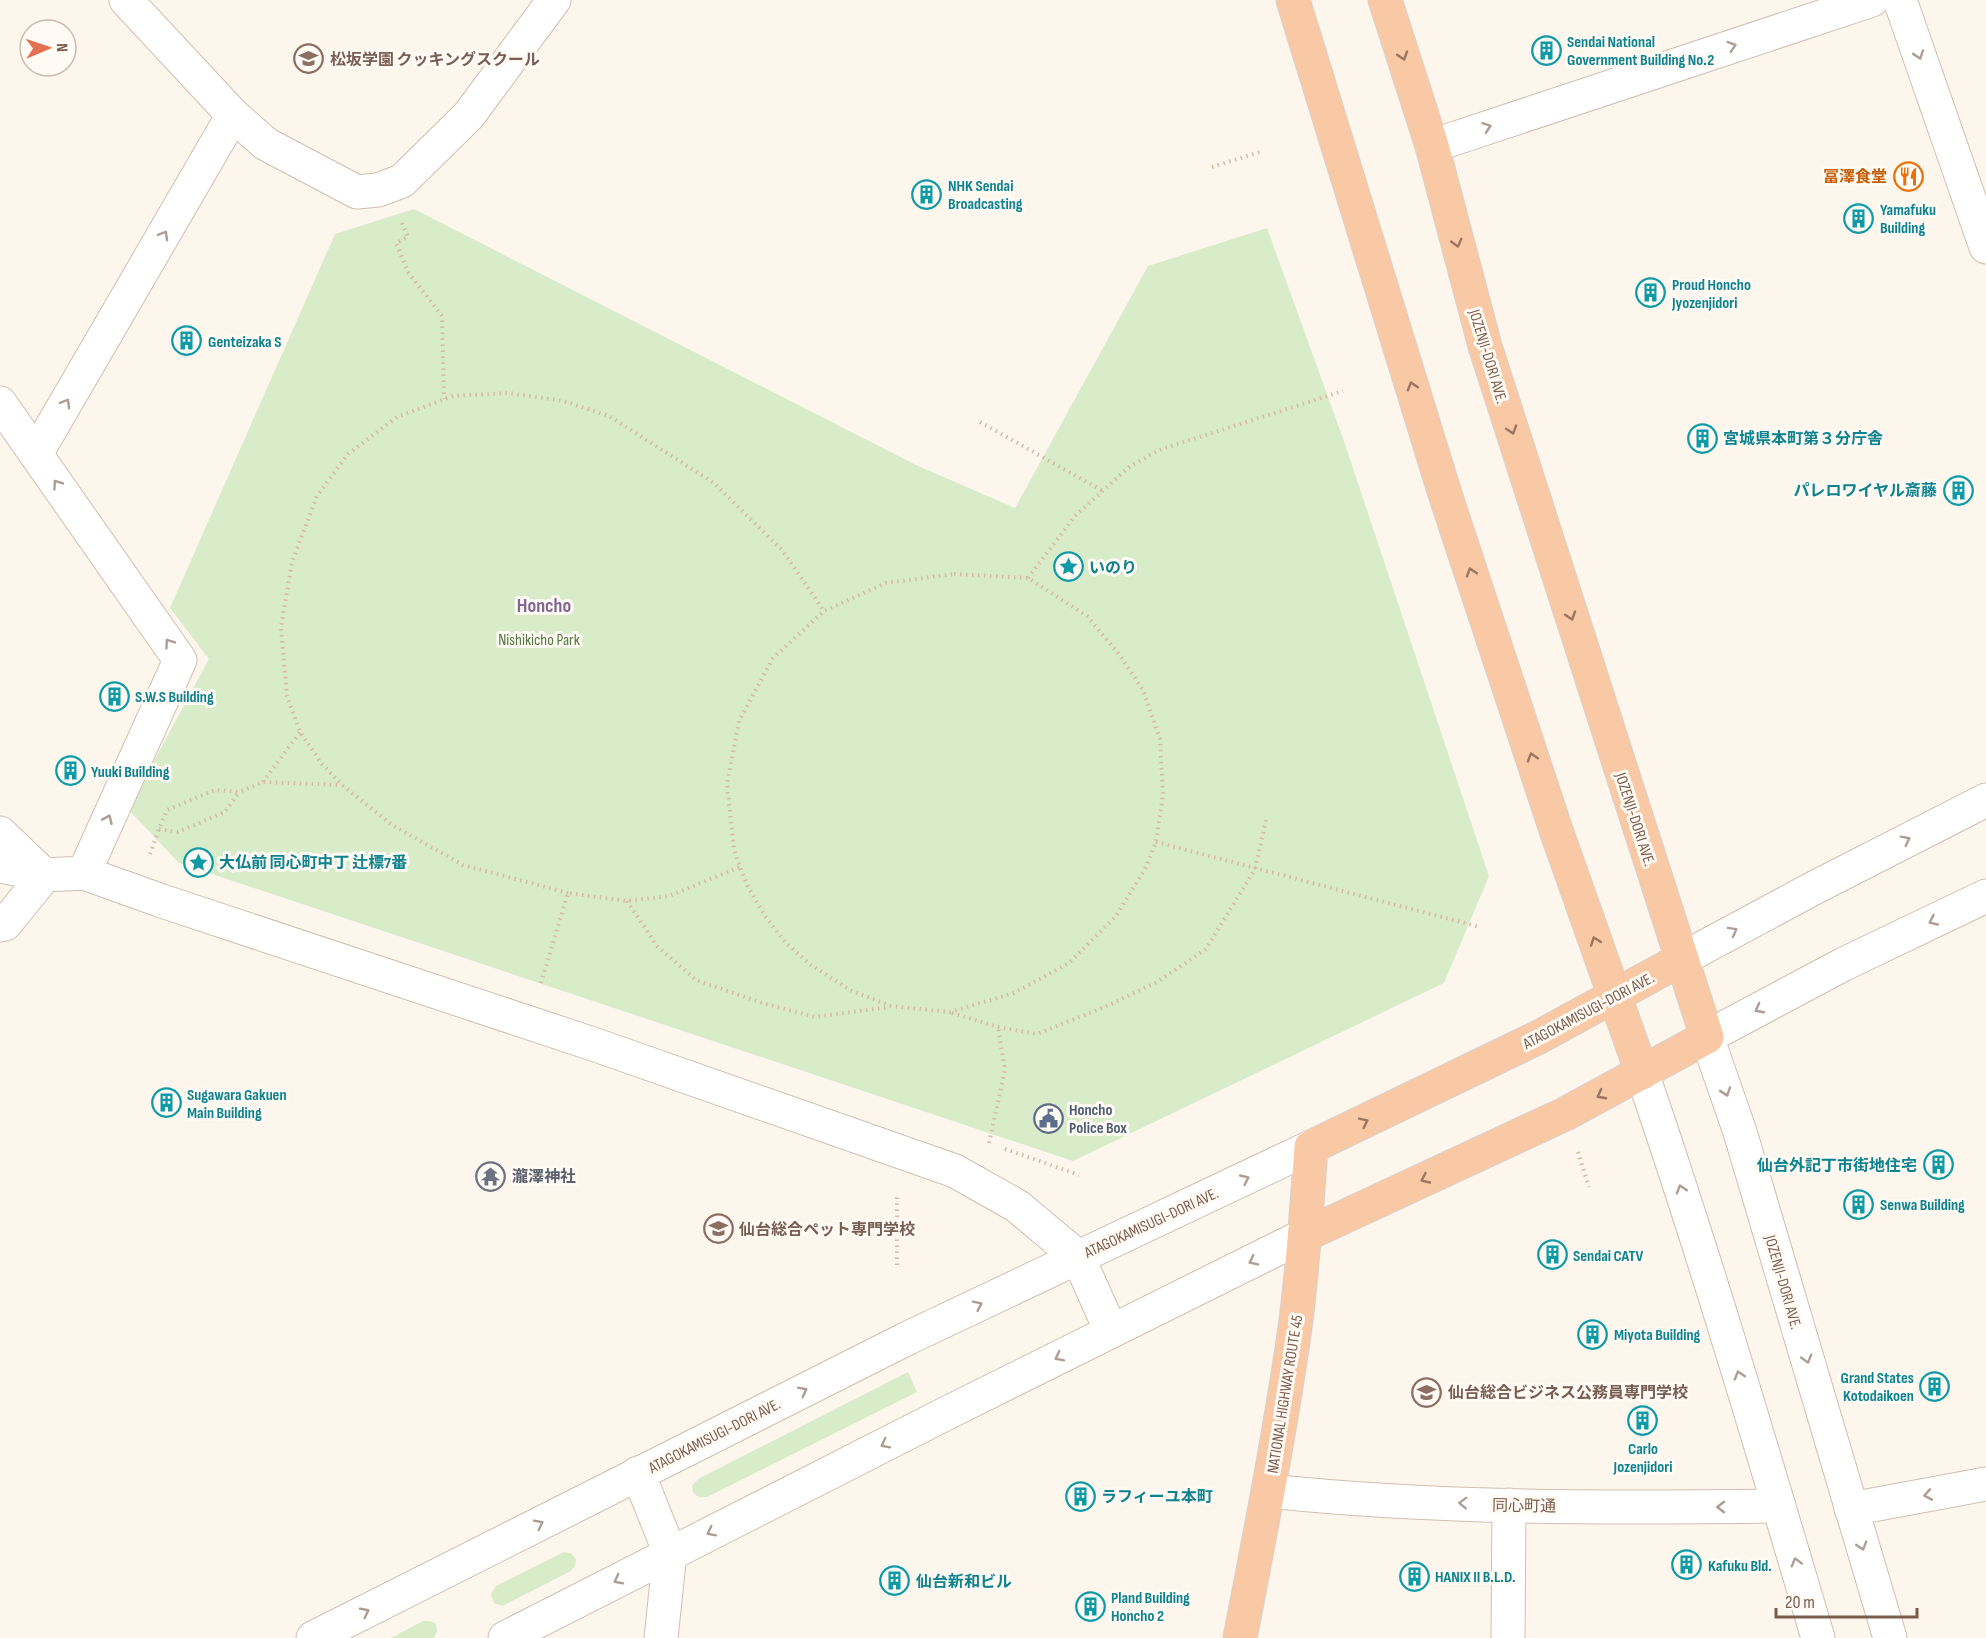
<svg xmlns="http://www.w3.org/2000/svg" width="1986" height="1638" font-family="'Sofia Sans Condensed','Noto Sans JP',sans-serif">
	<rect width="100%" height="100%" fill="#fdf6ec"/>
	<g fill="#d8ecc9">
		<path d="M 414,209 L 916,465 L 1015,508 L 1148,266 L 1267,228 L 1345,444 L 1489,876 L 1444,983 L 1073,1161 L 179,863 L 128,809 L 209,659 L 170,608 L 335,234 Z"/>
		<path d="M 908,1372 L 917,1392 L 707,1497 L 698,1497 L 693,1492 L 692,1486 L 698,1479 Z"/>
		<path d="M 564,1552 L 572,1554 L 576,1559 L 575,1566 L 571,1571 L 502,1606 L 494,1603 L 491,1594 L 496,1586 Z"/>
		<path d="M 423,1621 L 430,1621 L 436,1624 L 437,1631 L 434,1638 L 391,1638 Z"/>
	</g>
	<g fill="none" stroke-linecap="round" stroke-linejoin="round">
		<defs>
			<g id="minor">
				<path d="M 126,0 L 233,115 L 266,144 L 357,192 L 378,190 L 402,181 L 469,115 L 554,0"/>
				<path d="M 1900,0 L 1986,247"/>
				<path d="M 1432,146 L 1872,0"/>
				<path d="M 0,403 L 180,660 L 84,873"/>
				<path d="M 36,454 L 233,115"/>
				<path d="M 0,833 L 44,875"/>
				<path d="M 0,866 L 45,875 L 84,873 L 162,901 L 593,1044 L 955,1171 L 1017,1206 L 1078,1257 L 1111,1331"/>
				<path d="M 0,925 L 5,924 L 45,875"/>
				<path d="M 638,1473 L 670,1553 L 661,1638"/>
				<path d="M 1269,1491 C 1438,1509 1610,1508 1779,1506"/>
				<path d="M 1851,1509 L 1986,1484"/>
				<path d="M 1508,1638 L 1509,1505"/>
			</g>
			<g id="tertiary">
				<path d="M 1682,959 L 1812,889 L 1986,800"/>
				<path d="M 1642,1073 C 1706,1259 1762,1449 1818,1638"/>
				<path d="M 313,1638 L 908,1338 L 1311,1147"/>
				<path d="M 505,1638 L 947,1413 L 1305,1235"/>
				<path d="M 1890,1638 L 1740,1132 L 1707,1037 L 1844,964 L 1986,896"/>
			</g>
			<g id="trunk">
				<path d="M 1293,0 L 1445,494 L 1557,833 L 1642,1073"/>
				<path d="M 1305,1235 L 1565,1114 L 1707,1037 L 1485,346 L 1432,146 L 1385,0"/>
				<path d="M 1240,1638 C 1260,1535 1280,1432 1295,1328 C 1303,1268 1307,1207 1311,1147 L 1539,1037 L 1682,959"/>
			</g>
		</defs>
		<use href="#minor" stroke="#d1beb0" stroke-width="35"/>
		<use href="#tertiary" stroke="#d1beb0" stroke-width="35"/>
		<use href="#trunk" stroke="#dad1cd" stroke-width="35"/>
		<g stroke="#d9b8a5" stroke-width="4" stroke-dasharray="1.5 4.5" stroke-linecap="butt">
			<path d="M 1212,167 L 1263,151"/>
			<path d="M 402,223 L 408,237 L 396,243 L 408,272 L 442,316 L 444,399"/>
			<path d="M 980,422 L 1103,491"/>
			<path d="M 954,574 L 1028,578 L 1087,616 L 1118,653 L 1143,690 L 1160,739 L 1163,795 L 1156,842 L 1145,869 L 1116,916 L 1069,963 L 1014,993 L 950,1012 L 891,1006 L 850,990 L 811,965 L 786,943 L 765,916 L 748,887 L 740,867 L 734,849 L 727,784 L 739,721 L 773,658 L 824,611 L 886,583 Z"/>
			<path d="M 1028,578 L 1075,516 L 1129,467 L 1159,450 L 1343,391"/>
			<path d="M 263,782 L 300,732"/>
			<path d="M 159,829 L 178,832 L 225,812 L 238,793"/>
			<path d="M 1156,842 L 1480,927"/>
			<path d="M 150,854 L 159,829 L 167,810 L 215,790 L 239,792 L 263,782 L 341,785"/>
			<path d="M 568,893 L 463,865 L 392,825 L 342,785 L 322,764 L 300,732 L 287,696 L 281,627 L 292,562 L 317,496 L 348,454 L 397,417 L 453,396 L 508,393 L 563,401 L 609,416 L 714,483 L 782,550 L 824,611"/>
			<path d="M 627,901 L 657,946 L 696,980 L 762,1003 L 815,1017 L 889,1007"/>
			<path d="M 541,983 L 568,893 L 627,901 L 669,896 L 740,867"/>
			<path d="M 952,1013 L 998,1027 L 1037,1034 L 1107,1006 L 1157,982 L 1206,949 L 1255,869 L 1266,820"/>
			<path d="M 989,1143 L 1005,1070 L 998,1027"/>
			<path d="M 1005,1149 L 1079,1175"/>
			<path d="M 1578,1152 L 1589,1187"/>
			<path d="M 897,1265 L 897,1194"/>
		</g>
		<use href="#minor" stroke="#fff" stroke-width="33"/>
		<use href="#tertiary" stroke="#fff" stroke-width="33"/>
		<use href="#trunk" stroke="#f9c8a4" stroke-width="33"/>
	</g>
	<defs><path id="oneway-chevron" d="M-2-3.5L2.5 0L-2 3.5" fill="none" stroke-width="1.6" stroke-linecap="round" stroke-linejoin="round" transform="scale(1.5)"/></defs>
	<g stroke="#af9d94">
		<use href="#oneway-chevron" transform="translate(1732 46) rotate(-18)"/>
		<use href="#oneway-chevron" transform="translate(1919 55) rotate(71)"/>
		<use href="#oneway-chevron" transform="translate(1487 127) rotate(-19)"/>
		<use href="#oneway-chevron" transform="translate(164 235) rotate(-60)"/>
		<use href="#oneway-chevron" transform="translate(66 403) rotate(-60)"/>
		<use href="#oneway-chevron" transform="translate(57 484) rotate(-125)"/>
		<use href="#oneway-chevron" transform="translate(169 643) rotate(-125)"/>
		<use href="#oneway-chevron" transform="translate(108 819) rotate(-66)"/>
		<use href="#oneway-chevron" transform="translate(1906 840) rotate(-27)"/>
		<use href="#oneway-chevron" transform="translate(1933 921) rotate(155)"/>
		<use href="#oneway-chevron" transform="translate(1733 931) rotate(-29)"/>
		<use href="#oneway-chevron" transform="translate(1759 1009) rotate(152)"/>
		<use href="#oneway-chevron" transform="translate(1726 1092) rotate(71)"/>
		<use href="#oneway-chevron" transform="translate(1245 1179) rotate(-25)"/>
		<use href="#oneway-chevron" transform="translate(1681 1189) rotate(-107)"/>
		<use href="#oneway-chevron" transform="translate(1253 1261) rotate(154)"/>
		<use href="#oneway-chevron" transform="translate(978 1305) rotate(-26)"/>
		<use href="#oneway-chevron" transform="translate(1059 1357) rotate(153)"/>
		<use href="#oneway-chevron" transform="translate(1807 1359) rotate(74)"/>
		<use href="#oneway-chevron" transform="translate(1739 1375) rotate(-107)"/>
		<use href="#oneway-chevron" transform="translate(803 1391) rotate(-27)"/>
		<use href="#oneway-chevron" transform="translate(885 1444) rotate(153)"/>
		<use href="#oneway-chevron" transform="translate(1928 1495) rotate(170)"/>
		<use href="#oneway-chevron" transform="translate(1463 1503) rotate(-178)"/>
		<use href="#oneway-chevron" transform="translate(1721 1507) rotate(-180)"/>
		<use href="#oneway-chevron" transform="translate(539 1524) rotate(-27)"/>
		<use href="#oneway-chevron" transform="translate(711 1532) rotate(153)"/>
		<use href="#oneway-chevron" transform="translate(1862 1546) rotate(73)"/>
		<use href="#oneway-chevron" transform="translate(1796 1562) rotate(-106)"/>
		<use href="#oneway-chevron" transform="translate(618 1580) rotate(153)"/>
		<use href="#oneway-chevron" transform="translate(365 1612) rotate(-27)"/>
	</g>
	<g stroke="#9a7763">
		<use href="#oneway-chevron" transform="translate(1403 56) rotate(72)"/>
		<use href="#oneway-chevron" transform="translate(1457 243) rotate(75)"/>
		<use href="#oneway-chevron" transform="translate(1412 386) rotate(-107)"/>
		<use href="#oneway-chevron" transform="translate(1512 430) rotate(72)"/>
		<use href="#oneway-chevron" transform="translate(1471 572) rotate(-108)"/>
		<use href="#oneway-chevron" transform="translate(1571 616) rotate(72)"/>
		<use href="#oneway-chevron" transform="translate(1532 757) rotate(-108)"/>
		<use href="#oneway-chevron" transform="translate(1595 941) rotate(-110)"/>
		<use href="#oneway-chevron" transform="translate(1601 1095) rotate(152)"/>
		<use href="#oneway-chevron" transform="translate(1364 1122) rotate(-26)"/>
		<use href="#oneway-chevron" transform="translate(1425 1179) rotate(155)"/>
	</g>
	<defs>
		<symbol id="building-ring" viewBox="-11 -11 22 22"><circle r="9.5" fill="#fffaf3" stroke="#0f9aa8" stroke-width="1.5"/><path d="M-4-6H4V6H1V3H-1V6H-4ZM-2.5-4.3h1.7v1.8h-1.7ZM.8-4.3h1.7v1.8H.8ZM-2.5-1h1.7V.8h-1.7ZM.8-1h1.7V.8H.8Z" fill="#0f9aa8"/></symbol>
		<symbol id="university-ring" viewBox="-11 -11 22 22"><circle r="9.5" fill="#fffaf3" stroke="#8d6e63" stroke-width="1.5"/><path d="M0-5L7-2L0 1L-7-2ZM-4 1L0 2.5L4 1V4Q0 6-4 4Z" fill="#8d6e63"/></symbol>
		<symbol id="restaurant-ring" viewBox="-11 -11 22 22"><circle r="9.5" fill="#fffaf3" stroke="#e8710a" stroke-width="1.5"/><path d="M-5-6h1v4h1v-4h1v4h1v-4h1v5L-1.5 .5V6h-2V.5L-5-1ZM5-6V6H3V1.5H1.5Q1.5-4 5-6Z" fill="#e8710a"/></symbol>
		<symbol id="sight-ring" viewBox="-11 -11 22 22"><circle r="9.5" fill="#fffaf3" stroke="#0f9aa8" stroke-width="1.5"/><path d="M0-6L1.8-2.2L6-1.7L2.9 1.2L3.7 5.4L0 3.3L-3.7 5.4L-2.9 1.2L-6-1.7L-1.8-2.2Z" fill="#0f9aa8"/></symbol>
		<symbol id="civic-ring" viewBox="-11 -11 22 22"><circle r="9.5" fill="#fffaf3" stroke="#5c6f8a" stroke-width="1.5"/><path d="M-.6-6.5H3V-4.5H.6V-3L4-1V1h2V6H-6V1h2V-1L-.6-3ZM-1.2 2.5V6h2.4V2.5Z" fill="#5c6f8a"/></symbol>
		<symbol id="temple-ring" viewBox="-11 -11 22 22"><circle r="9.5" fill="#fffaf3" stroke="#6b7280" stroke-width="1.5"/><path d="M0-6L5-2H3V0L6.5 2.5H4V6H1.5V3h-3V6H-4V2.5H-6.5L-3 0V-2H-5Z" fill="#6b7280"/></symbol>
	</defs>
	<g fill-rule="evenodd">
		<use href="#building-ring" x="1530" y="34" width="33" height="33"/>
		<use href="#university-ring" x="292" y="42" width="33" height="33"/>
		<use href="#restaurant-ring" x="1892" y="160" width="33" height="33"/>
		<use href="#building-ring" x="910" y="178" width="33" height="33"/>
		<use href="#building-ring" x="1842" y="202" width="33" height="33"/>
		<use href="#building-ring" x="1634" y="276" width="33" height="33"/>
		<use href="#building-ring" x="170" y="324" width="33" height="33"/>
		<use href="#building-ring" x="1686" y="422" width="33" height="33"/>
		<use href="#building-ring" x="1942" y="474" width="33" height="33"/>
		<use href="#sight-ring" x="1052" y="550" width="33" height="33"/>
		<use href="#building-ring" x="98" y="680" width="33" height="33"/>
		<use href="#building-ring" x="54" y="754" width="33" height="33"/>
		<use href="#sight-ring" x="182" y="846" width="33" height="33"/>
		<use href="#building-ring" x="150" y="1086" width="33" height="33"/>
		<use href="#civic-ring" x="1032" y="1102" width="33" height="33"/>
		<use href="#building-ring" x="1922" y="1148" width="33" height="33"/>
		<use href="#temple-ring" x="474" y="1160" width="33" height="33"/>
		<use href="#building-ring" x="1842" y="1188" width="33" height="33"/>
		<use href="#university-ring" x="702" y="1212" width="33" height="33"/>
		<use href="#building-ring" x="1536" y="1238" width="33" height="33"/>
		<use href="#building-ring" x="1576" y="1318" width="33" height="33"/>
		<use href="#building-ring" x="1918" y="1370" width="33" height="33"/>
		<use href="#university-ring" x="1410" y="1376" width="33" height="33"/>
		<use href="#building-ring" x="1626" y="1404" width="33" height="33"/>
		<use href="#building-ring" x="1064" y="1480" width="33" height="33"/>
		<use href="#building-ring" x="1670" y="1548" width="33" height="33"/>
		<use href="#building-ring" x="1398" y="1560" width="33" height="33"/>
		<use href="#building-ring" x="878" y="1564" width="33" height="33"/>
		<use href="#building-ring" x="1074" y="1590" width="33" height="33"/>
	</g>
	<g text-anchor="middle" stroke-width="6" stroke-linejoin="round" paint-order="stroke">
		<g font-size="16" font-weight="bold" fill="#0d838f" stroke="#fffaf3" text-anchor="start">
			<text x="1567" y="47">Sendai National<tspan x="1567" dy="18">Government Building No.2</tspan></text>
			<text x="948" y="191">NHK Sendai<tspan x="948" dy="18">Broadcasting</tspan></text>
			<text x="1880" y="215">Yamafuku<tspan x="1880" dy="18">Building</tspan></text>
			<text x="1672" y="290">Proud Honcho<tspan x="1672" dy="18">Jyozenjidori</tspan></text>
			<text x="208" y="347">Genteizaka S</text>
			<text x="1723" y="444">宮城県本町第３分庁舎</text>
			<text x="1937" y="496" text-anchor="end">パレロワイヤル斎藤</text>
			<text x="1089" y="573">いのり</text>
			<text x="135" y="702">S.W.S Building</text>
			<text x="91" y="777">Yuuki Building</text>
			<text x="219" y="868">大仏前 同心町中丁 辻標7番</text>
			<text x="187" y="1100">Sugawara Gakuen<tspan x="187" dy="18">Main Building</tspan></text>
			<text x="1917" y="1171" text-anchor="end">仙台外記丁市街地住宅</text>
			<text x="1880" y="1210">Senwa Building</text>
			<text x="1573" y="1261">Sendai CATV</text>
			<text x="1614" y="1340">Miyota Building</text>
			<text x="1914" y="1383" text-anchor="end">Grand States<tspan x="1914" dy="18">Kotodaikoen</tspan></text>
			<text x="1643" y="1454" text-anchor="middle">Carlo<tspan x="1643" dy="18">Jozenjidori</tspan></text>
			<text x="1101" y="1502">ラフィーユ本町</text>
			<text x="1708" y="1571">Kafuku Bld.</text>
			<text x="1435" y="1582">HANIX II B.L.D.</text>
			<text x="916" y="1587">仙台新和ビル</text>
			<text x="1111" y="1603">Pland Building<tspan x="1111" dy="18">Honcho 2</tspan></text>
		</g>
		<g font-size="16" font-weight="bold" fill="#785e54" stroke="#fffaf3" text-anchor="start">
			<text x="330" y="65">松坂学園 クッキングスクール</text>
			<text x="739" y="1235">仙台総合ペット専門学校</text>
			<text x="1448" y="1398">仙台総合ビジネス公務員専門学校</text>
		</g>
		<g font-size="16" font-weight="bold" fill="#c56008" stroke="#fffaf3" text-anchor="end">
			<text x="1887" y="182">冨澤食堂</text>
		</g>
		<g font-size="16" fill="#7a5c4d" stroke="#fffaf3">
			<text transform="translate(1489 356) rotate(73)" y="6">JOZENJI-DORI AVE.</text>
			<text transform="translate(1636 819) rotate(72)" y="6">JOZENJI-DORI AVE.</text>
			<text transform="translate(1588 1010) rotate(-28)" y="6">ATAGOKAMISUGI-DORI AVE.</text>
			<text transform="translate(1151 1222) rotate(-25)" y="6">ATAGOKAMISUGI-DORI AVE.</text>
			<text transform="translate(1784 1282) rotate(74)" y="6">JOZENJI-DORI AVE.</text>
			<text transform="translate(1284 1394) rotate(-81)" y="6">NATIONAL HIGHWAY ROUTE 45</text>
			<text transform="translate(714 1435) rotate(-27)" y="6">ATAGOKAMISUGI-DORI AVE.</text>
			<text transform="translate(1524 1505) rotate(1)" y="6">同心町通</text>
		</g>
		<g font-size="16" fill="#537a41" stroke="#fffaf3">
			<text x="539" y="645">Nishikicho Park</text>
		</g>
		<g font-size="16" font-weight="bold" fill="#4e5e75" stroke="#fffaf3" text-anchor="start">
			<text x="1069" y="1115">Honcho<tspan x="1069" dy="18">Police Box</tspan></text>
		</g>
		<g font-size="16" font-weight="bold" fill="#5b616d" stroke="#fffaf3" text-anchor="start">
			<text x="512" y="1182">瀧澤神社</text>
		</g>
		<g font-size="20" font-weight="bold" fill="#846695" stroke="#fffaf3">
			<text x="544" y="612">Honcho</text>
		</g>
	</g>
	<g transform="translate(48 48) rotate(88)"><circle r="28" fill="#fffaf3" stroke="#cabbb1" stroke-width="1.5"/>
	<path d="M0-4.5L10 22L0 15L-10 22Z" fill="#e76f51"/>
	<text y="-9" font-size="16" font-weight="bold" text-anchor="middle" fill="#7a5c4d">N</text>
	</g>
	<path d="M1776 1608v9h141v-9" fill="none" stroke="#7a5c4d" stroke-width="3"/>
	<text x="1785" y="1608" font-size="18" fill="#7a5c4d" stroke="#fffaf3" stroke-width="4.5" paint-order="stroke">20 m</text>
</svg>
